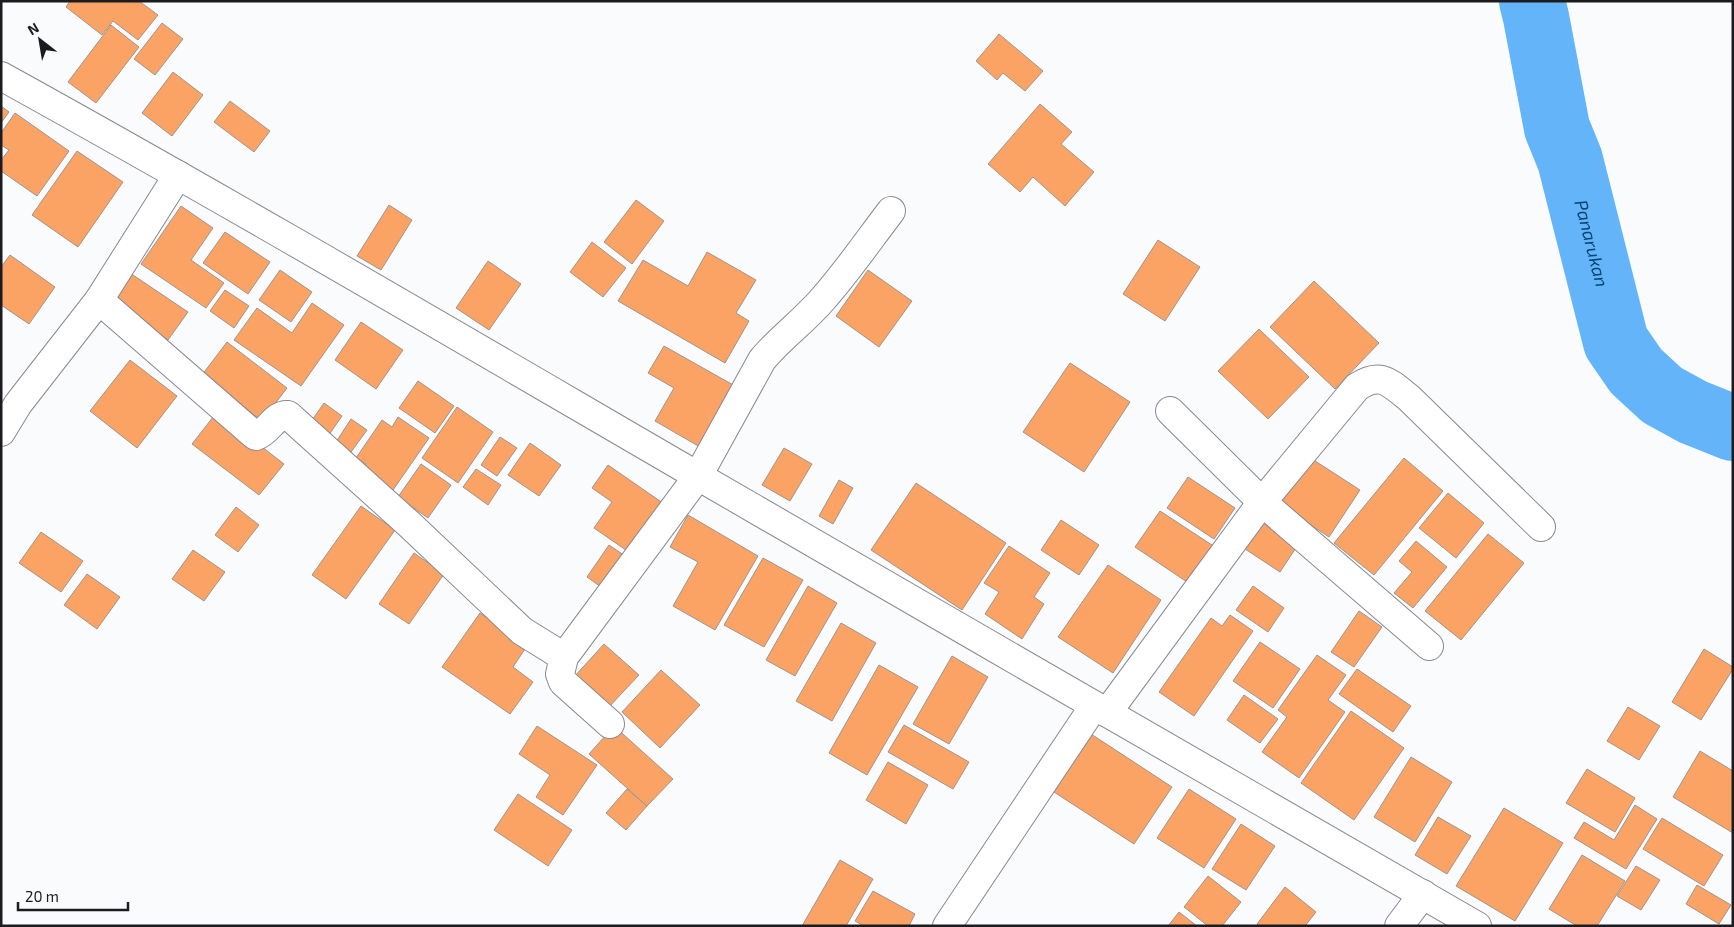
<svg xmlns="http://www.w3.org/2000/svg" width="1734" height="927" font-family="'Exo 2',sans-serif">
	<rect width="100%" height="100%" fill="#fafbfd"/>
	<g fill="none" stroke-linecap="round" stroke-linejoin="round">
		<path stroke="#64b4fa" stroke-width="66" id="s1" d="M 1532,1 L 1536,17 L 1557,128 L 1570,160 L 1616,342 L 1636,371 L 1662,395 L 1693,412 L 1733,428"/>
	</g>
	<g fill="#faa365" stroke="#9f948e">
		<path d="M 70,1 L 139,1 L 158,15 L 138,40 L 113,21 L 102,35 L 66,7 Z"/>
		<path d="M 162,23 L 183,39 L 155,75 L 134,59 Z"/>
		<path d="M 111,25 L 139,47 L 96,103 L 68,82 Z"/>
		<path d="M 999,34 L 1043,71 L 1025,91 L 1003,73 L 997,80 L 976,61 Z"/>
		<path d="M 173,72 L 203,95 L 172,136 L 142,113 Z"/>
		<path d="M 230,101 L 270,131 L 254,152 L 214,122 Z"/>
		<path d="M 1040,104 L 1072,132 L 1061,144 L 1094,172 L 1065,206 L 1033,177 L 1020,192 L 988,164 Z"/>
		<path d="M 1,106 L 9,112 L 1,123 Z"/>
		<path d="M 15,113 L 69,151 L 37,196 L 1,171 L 1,160 L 9,150 L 1,145 L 1,133 Z"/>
		<path d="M 77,151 L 123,182 L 78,247 L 32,215 Z"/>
		<path d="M 636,200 L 664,221 L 632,264 L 604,242 Z"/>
		<path d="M 389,205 L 412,220 L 381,270 L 357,256 Z"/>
		<path d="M 181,206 L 213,228 L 191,260 L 224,283 L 206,308 L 141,264 Z"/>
		<path d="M 225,232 L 270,262 L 248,294 L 203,263 Z"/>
		<path d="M 1158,240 L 1200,267 L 1165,321 L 1123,294 Z"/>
		<path d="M 592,242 L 626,268 L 603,297 L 570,272 Z"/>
		<path d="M 707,252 L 756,280 L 736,313 L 749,321 L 725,363 L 618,301 L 643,260 L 688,286 Z"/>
		<path d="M 10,255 L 55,287 L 29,324 L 1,305 L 1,267 Z"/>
		<path d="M 488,261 L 521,284 L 489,330 L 456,308 Z"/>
		<path d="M 280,270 L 312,292 L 291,322 L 259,300 Z"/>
		<path d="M 868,270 L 912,301 L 879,347 L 836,316 Z"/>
		<path d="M 130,273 L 188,312 L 168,340 L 111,300 Z"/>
		<path d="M 1314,281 L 1379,343 L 1335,389 L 1270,327 Z"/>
		<path d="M 225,290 L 249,306 L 234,328 L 210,311 Z"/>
		<path d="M 312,303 L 344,325 L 301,386 L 234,340 L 257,308 L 292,333 Z"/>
		<path d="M 361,322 L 403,350 L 376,389 L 335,360 Z"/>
		<path d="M 1259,329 L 1309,377 L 1268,419 L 1218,371 Z"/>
		<path d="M 227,342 L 287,388 L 262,421 L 202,375 Z"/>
		<path d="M 664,346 L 735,386 L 700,447 L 655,421 L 674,388 L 648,373 Z"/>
		<path d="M 130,360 L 177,396 L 137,448 L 90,411 Z"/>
		<path d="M 1070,363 L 1130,402 L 1084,472 L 1023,432 Z"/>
		<path d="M 418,381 L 454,406 L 435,433 L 399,408 Z"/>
		<path d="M 324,403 L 342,416 L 326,439 L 308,426 Z"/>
		<path d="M 457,407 L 493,432 L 458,483 L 422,458 Z"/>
		<path d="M 217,412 L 284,464 L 259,495 L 192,444 Z"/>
		<path d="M 398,417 L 429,438 L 393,490 L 363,468 L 366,464 L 356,458 L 382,420 L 392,427 Z"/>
		<path d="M 351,419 L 367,430 L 351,452 L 336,442 Z"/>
		<path d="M 500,437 L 517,448 L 497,476 L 481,465 Z"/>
		<path d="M 530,443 L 561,465 L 539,496 L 508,475 Z"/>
		<path d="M 784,448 L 812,464 L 790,501 L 762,485 Z"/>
		<path d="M 1309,457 L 1360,490 L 1329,537 L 1278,503 Z"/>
		<path d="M 1404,458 L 1443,491 L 1374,575 L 1334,543 Z"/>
		<path d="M 421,464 L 451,485 L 428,518 L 398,497 Z"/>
		<path d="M 608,465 L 670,508 L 636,557 L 594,528 L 612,502 L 592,488 Z"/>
		<path d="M 476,469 L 501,485 L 488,505 L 463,487 Z"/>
		<path d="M 1188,477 L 1235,508 L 1214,539 L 1167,508 Z"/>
		<path d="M 839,480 L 853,488 L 833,524 L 819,516 Z"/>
		<path d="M 916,483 L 1006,543 L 962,610 L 871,550 Z"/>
		<path d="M 1448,493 L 1484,523 L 1456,558 L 1419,528 Z"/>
		<path d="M 361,506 L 395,530 L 346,599 L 312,575 Z"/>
		<path d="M 236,507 L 259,525 L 238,552 L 215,535 Z"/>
		<path d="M 1160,511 L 1215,547 L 1190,584 L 1135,547 Z"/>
		<path d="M 1260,513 L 1301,540 L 1280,572 L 1239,545 Z"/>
		<path d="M 688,515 L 758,556 L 715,630 L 673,606 L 698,562 L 670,547 Z"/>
		<path d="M 1061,520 L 1099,545 L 1079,575 L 1041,550 Z"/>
		<path d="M 41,532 L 83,561 L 61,592 L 19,563 Z"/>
		<path d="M 1488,534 L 1524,563 L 1461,640 L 1425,611 Z"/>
		<path d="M 1416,541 L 1447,567 L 1413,608 L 1394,593 L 1412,572 L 1399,561 Z"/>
		<path d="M 609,545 L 631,560 L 608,592 L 587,577 Z"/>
		<path d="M 1009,546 L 1050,573 L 1034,597 L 1044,604 L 1022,639 L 985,614 L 999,592 L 984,583 Z"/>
		<path d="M 193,550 L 225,572 L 204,601 L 172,579 Z"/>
		<path d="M 414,553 L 444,574 L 409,624 L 379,604 Z"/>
		<path d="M 763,558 L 803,580 L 764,647 L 724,625 Z"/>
		<path d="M 1108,565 L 1161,600 L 1113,673 L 1058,637 Z"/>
		<path d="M 87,574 L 120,597 L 97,629 L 64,605 Z"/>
		<path d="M 808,586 L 837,603 L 795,676 L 766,660 Z"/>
		<path d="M 1253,586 L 1284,608 L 1268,632 L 1236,610 Z"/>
		<path d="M 1359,611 L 1382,627 L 1354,667 L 1331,652 Z"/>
		<path d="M 480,613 L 527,646 L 513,667 L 533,682 L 510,714 L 442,667 Z"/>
		<path d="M 1230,615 L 1253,631 L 1194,716 L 1159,692 L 1211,618 L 1222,626 Z"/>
		<path d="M 841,623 L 876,643 L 832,721 L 796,701 Z"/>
		<path d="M 1260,642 L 1300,669 L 1273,708 L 1233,681 Z"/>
		<path d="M 604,644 L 639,675 L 608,708 L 574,677 Z"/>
		<path d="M 1704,649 L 1733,667 L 1733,669 L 1701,720 L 1672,702 Z"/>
		<path d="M 1317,655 L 1346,675 L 1328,700 L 1345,712 L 1299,778 L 1262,752 L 1287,717 L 1278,710 Z"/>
		<path d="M 952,656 L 988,677 L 949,744 L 913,724 Z"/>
		<path d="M 879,665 L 918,687 L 867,775 L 829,753 Z"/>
		<path d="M 1357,669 L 1411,706 L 1393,732 L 1339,694 Z"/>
		<path d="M 661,670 L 700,705 L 660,748 L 622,712 Z"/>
		<path d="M 1244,695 L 1278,719 L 1260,743 L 1227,720 Z"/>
		<path d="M 1628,707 L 1660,726 L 1639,760 L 1607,741 Z"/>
		<path d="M 1351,711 L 1404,748 L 1354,820 L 1301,783 Z"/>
		<path d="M 904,725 L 969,762 L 953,789 L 888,752 Z"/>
		<path d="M 537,726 L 597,765 L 563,815 L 536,797 L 550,775 L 519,754 Z"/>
		<path d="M 614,726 L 673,779 L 647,806 L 589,754 Z"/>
		<path d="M 1091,734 L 1172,787 L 1134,844 L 1054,792 Z"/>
		<path d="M 1700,751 L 1733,771 L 1733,833 L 1673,797 Z"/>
		<path d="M 1411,757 L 1452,782 L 1415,842 L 1374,817 Z"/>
		<path d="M 888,762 L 928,785 L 906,824 L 866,800 Z"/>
		<path d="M 1587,769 L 1635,798 L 1615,832 L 1566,803 Z"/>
		<path d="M 627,789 L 647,806 L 626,830 L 606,813 Z"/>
		<path d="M 1189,789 L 1236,819 L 1204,868 L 1157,838 Z"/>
		<path d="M 518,794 L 572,830 L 548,866 L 494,830 Z"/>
		<path d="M 1635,805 L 1657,819 L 1626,869 L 1574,838 L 1584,822 L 1614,840 Z"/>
		<path d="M 1504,808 L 1563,843 L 1515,921 L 1456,886 Z"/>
		<path d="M 1438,817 L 1471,836 L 1447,874 L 1415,855 Z"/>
		<path d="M 1662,818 L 1723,855 L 1704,886 L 1643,849 Z"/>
		<path d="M 1241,824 L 1275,846 L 1246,890 L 1212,869 Z"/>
		<path d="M 1582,855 L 1625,881 L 1597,926 L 1577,926 L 1549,909 Z"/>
		<path d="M 840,860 L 873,879 L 846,926 L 802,926 Z"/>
		<path d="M 1636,866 L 1660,880 L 1641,910 L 1617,896 Z"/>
		<path d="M 1208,876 L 1241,902 L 1222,926 L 1208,926 L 1184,907 Z"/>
		<path d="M 1697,885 L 1731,905 L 1719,924 L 1686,904 Z"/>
		<path d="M 1285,887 L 1316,912 L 1305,926 L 1259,926 L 1257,924 Z"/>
		<path d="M 873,891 L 915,914 L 909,926 L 864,926 L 855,921 Z"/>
		<path d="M 1179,912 L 1197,926 L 1168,926 Z"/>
	</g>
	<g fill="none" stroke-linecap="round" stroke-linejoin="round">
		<defs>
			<g id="minor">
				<path d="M 99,300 L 252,433 L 256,436 C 269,432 274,414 288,415 L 409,524 L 522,631 L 564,657"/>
				<path d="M 1170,411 L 1262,502 L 1429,646"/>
				<path d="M 1,432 L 18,404 L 99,300 L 178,175"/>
				<path d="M 1107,713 L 1262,502 L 1357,387 C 1381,371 1390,383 1409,398 L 1541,527"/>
				<path d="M 610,724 L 563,682 L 560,674 L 564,657 L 698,476 L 762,360 C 780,338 803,322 822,300 C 847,272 868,241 891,211"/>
				<path d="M 947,926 L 1094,706"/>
				<path d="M 1399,926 L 1423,894"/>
			</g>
			<path id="tertiary" d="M 1,76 C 231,203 457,336 684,468 C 948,621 1213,774 1477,926"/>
		</defs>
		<use href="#minor" stroke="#878892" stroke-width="30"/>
		<use href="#tertiary" stroke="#878892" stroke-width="30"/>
		<use href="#minor" stroke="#fff" stroke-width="28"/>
		<use href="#tertiary" stroke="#fff" stroke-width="28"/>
	</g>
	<g text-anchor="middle" stroke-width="5" stroke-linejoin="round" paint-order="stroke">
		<g font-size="18" font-style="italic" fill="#074673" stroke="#fafbfd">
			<text dy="6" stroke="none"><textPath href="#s1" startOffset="250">Panarukan</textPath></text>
		</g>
	</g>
	<rect width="1734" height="927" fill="none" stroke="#1c1c20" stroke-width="5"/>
	<g transform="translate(40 40) rotate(329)" stroke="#fafbfd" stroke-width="4" paint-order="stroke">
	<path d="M0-4L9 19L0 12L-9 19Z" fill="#1c1c20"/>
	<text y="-8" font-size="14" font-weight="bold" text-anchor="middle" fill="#1c1c20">N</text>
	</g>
	<path d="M18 902v8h110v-8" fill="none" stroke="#1c1c20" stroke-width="2.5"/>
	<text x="25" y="902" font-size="15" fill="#1c1c20" stroke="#fafbfd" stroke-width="4" paint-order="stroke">20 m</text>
</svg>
